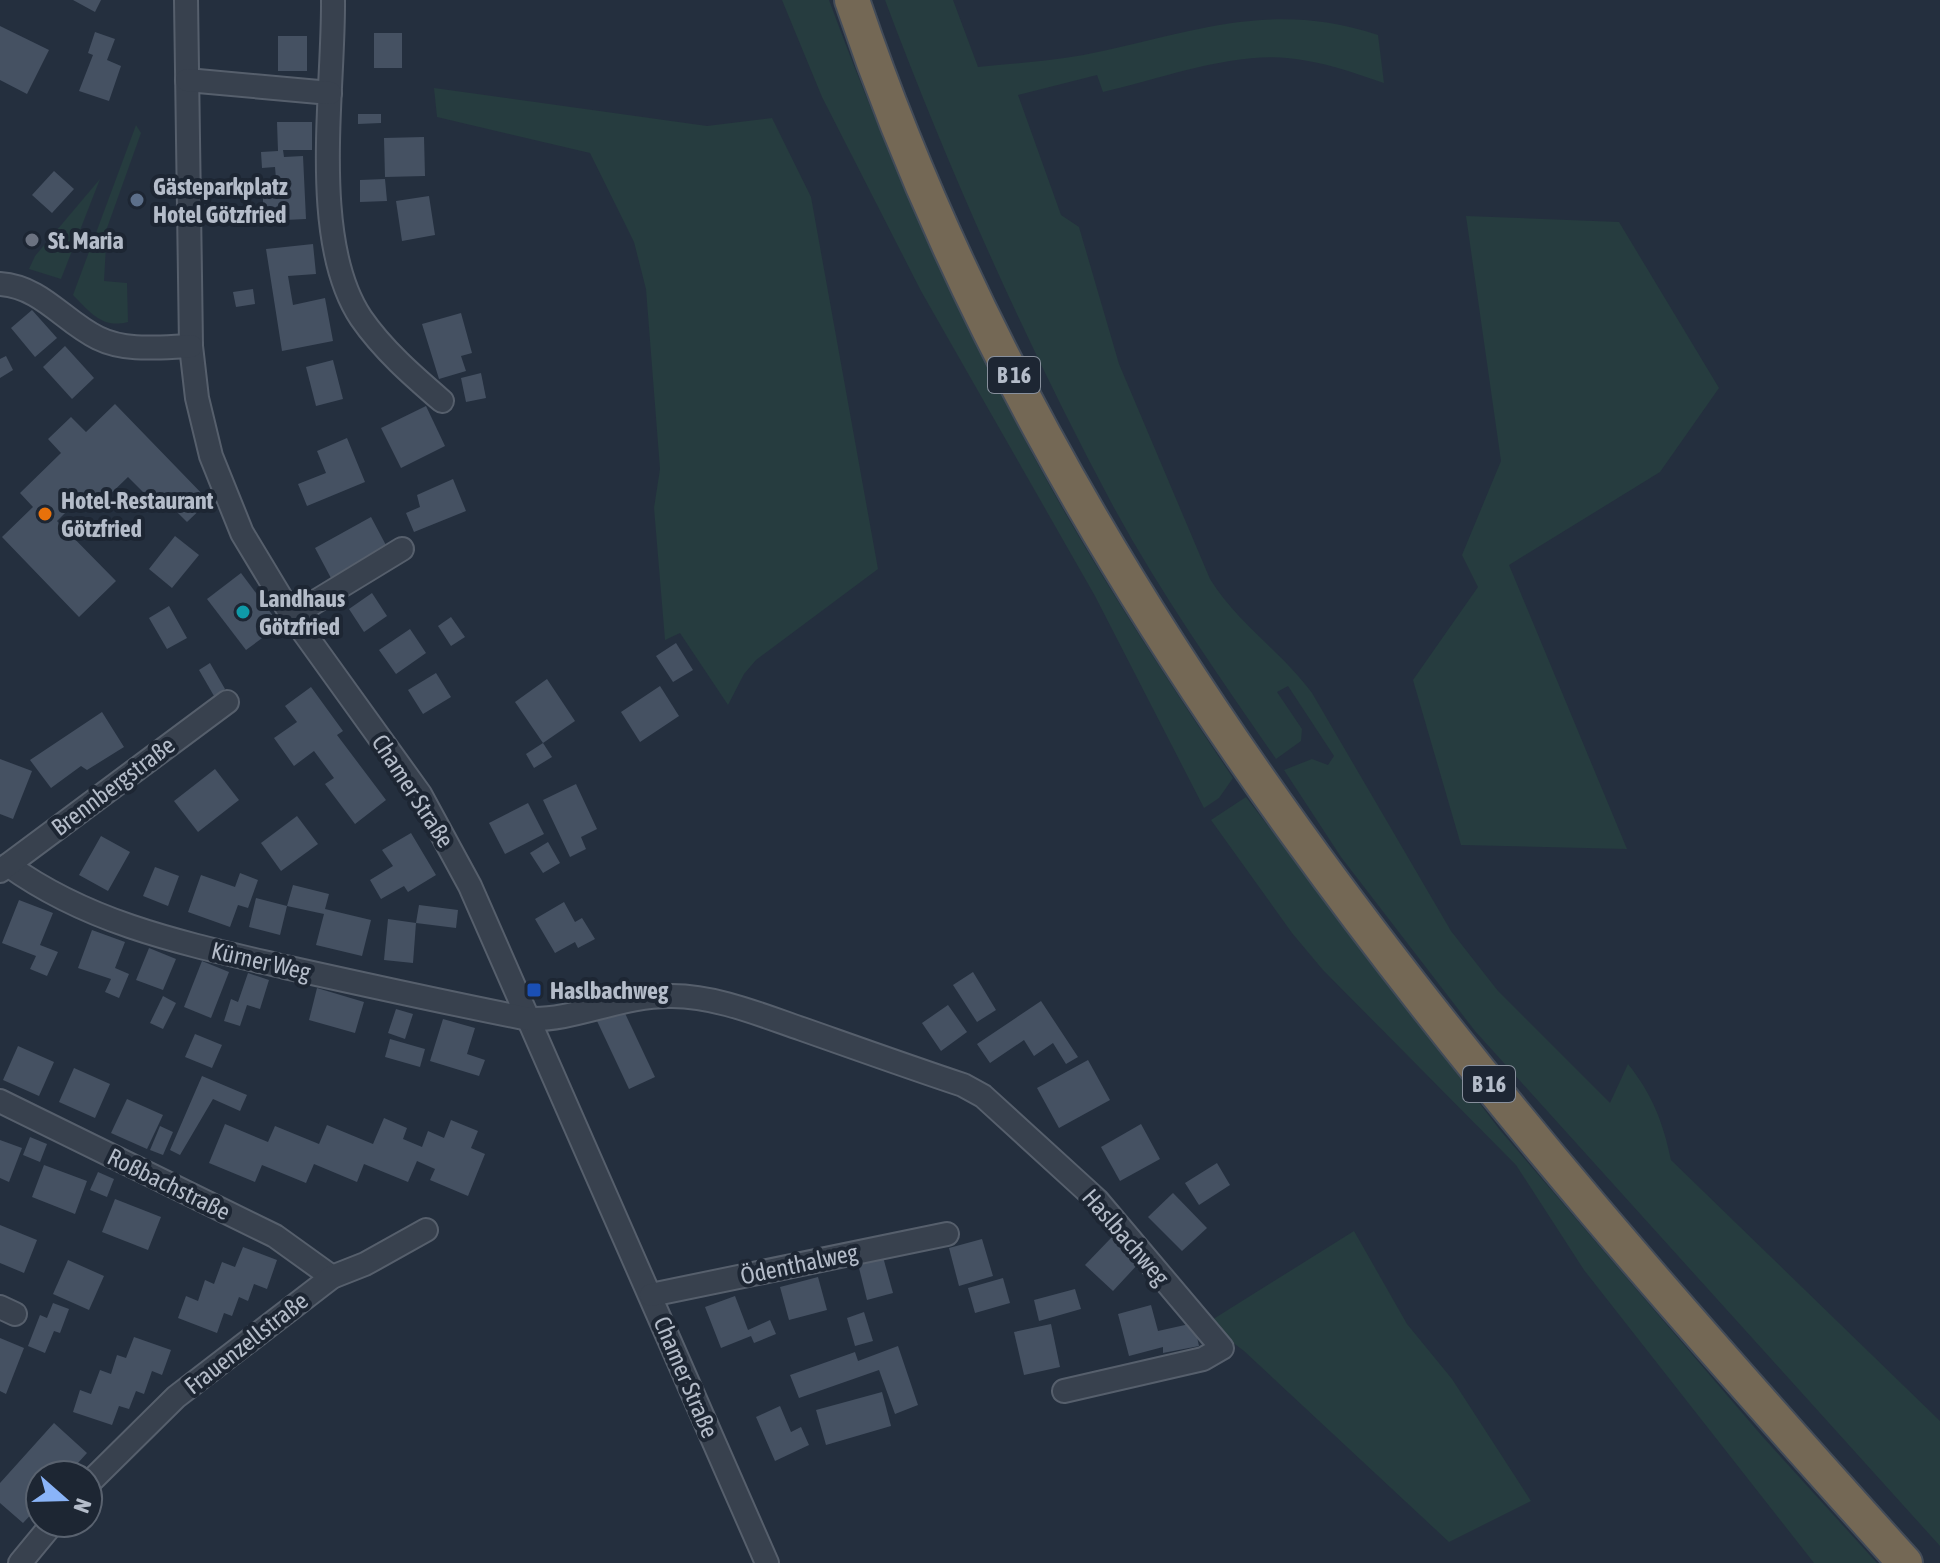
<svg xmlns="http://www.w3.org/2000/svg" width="1940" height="1563" font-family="'Asap Condensed',sans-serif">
<rect width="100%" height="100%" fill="#242f3e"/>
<g fill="#263c3f">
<path d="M782,0h47c51,138 111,273 178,405 65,130 146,253 226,373l-14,20 -15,10 -109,-212 -174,-305 -99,-194z"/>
<path d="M885,0h68l25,67c38,-4 78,-6 115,-14 104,-22 179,-53 285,-18l6,48c-32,-11 -63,-22 -97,-25 -59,-5 -126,21 -184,34l-6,-17 -79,20 43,120 18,12 40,137 91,215c28,45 71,72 102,114l139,238 47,60 112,112 18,-39c24,30 35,58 43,96l269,261v125l-465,-515 -134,-174 -57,-87 28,-11 16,6 6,-9 -46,-70 -11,6 25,37 -1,12 -25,18c-57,-83 -116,-166 -164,-255 -87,-163 -162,-331 -227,-504z"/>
<polygon points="434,88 707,126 772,118 811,197 878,569 756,660 744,674 728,705 680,633 665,640 654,508 660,469 646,289 634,242 590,153 437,117"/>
<path d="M136,125l5,8 -34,95 -3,53 23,2 1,39c-26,7 -38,-10 -55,-27z"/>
<polygon points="100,179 61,279 29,269 35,256"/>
<polygon points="1466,216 1619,222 1719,388 1660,472 1509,565 1627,849 1461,845 1413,680 1478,587 1462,555 1501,461"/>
<polygon points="1246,797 1500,1130 1762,1436 1877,1563 1814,1563 1584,1270 1516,1165 1323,970 1292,933 1211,820"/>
<polygon points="1354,1231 1407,1324 1452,1379 1531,1501 1449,1542 1244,1351 1207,1323"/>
</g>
<g fill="#455162">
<polygon points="73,0 101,0 95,12"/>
<polygon points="0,26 49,50 27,94 0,80"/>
<polygon points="95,32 115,39 107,60 121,66 109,101 79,91 93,55 88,53"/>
<rect x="374" y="33" width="28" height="35"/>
<rect x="278" y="36" width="29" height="35"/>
<polygon points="358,114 381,114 381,123 358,124"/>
<polygon points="277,122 312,122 312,150 283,150 284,157 303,156 306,219 264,221 262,180 276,179 275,167 262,168 261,152 278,151"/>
<polygon points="424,137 425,176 385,177 384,138"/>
<polygon points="54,171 74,189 52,213 32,195"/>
<polygon points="385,179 387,201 360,202 360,180"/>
<polygon points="429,196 435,235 402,241 396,201"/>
<polygon points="313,244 316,274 288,276 293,305 325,298 333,341 282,351 266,249"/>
<polygon points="253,289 255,304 236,307 233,292"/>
<polygon points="32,310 57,338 35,357 11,328"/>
<polygon points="461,313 472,353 461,356 466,371 439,379 422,324"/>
<polygon points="65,346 94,378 72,399 43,367"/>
<polygon points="6,356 13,370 0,378 0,359"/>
<polygon points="333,360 343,399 316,406 306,367"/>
<polygon points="481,373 486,398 466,402 461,378"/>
<polygon points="115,404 209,501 187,522 158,493 151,500 128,477 100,504 87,491 57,521 116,581 79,617 2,537 33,507 20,493 61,453 48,439 71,417 86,432"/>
<polygon points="426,406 445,446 401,468 381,428"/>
<polygon points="347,438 365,482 307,506 298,484 326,473 317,451"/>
<polygon points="453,479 466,511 414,532 406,513 420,507 417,495"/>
<polygon points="371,517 388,549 332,580 315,548"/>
<polygon points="175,536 199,555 172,588 149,569"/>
<polygon points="241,573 280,625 246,650 207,599"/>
<polygon points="372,593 387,616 364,632 349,609"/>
<polygon points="169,606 187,638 167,649 149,618"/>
<polygon points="451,617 465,637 451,646 438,626"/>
<polygon points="410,629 426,653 396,674 379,650"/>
<polygon points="676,643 693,670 673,682 656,656"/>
<polygon points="210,663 225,689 214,696 199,670"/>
<polygon points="436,673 451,697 423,714 408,690"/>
<polygon points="547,679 575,721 543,743 515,702"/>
<polygon points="660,686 679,716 640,742 621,712"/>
<polygon points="311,687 343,731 337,735 386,800 355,824 325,784 334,778 314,751 294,766 274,738 297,722 285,706"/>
<polygon points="102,712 124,747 87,770 81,766 51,788 30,760"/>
<polygon points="543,743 552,757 534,768 526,754"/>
<polygon points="0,759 32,771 13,819 0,814"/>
<polygon points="215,769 239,800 198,832 174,801"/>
<polygon points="576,784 597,829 581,837 586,849 570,857 543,800"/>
<polygon points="528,803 544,834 505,854 489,823"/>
<polygon points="297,816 318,844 281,871 261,843"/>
<polygon points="411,833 436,875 408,892 404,886 381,899 370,880 393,866 382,850"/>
<polygon points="101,836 130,852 108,891 79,875"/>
<polygon points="548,842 560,863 543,873 530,853"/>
<polygon points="155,867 179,876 168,906 143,896"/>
<polygon points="240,873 258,880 248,908 238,905 230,927 188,912 201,875 235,887"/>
<polygon points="293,885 329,894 325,909 371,920 362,956 316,945 324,914 287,906"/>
<polygon points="256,898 287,906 280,935 249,927"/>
<polygon points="19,900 53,913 40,945 58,952 47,976 30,969 36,956 2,943"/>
<polygon points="564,902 575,922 582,918 595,939 578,948 575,942 555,953 535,919"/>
<polygon points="419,905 458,910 456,928 416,923"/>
<polygon points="388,919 416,923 413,963 384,960"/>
<polygon points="92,930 125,942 115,968 129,974 119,998 105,992 111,979 78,968"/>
<polygon points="149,948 176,959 163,990 136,980"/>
<polygon points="202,961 229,972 211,1018 184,1007"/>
<polygon points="973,972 996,1010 977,1022 953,985"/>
<polygon points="248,973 269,980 260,1009 247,1005 240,1026 224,1021 231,999 238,1002"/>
<polygon points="317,988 364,1002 355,1033 309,1020"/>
<polygon points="163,996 176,1003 163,1029 150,1023"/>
<polygon points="1041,1001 1078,1057 1066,1064 1053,1043 1034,1056 1024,1040 990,1063 977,1044"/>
<polygon points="948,1005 967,1032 941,1051 922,1023"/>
<polygon points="396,1009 413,1014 405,1039 388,1033"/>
<polygon points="623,1009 655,1077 629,1089 597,1021"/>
<polygon points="443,1019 475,1028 467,1054 485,1060 479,1076 430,1061"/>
<polygon points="195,1034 222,1045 212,1068 185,1057"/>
<polygon points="390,1039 425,1049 420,1067 385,1057"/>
<polygon points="18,1046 54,1062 39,1096 3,1080"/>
<polygon points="1088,1060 1110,1100 1059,1128 1037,1088"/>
<polygon points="74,1068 110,1084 95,1118 59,1102"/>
<polygon points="202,1076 247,1095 240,1111 213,1099 180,1155 170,1150"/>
<polygon points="127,1099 163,1115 147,1149 111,1133"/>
<polygon points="384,1118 407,1128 403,1139 422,1147 428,1131 444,1138 451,1120 478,1131 471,1148 485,1154 468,1196 430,1180 435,1169 417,1161 408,1182 364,1164 357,1182 314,1164 306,1183 262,1165 255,1182 209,1163 225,1124 268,1142 275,1126 319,1144 327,1125 373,1144"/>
<polygon points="1141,1124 1160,1159 1120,1181 1101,1147"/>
<polygon points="160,1126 173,1132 163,1155 150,1150"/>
<polygon points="30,1137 47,1144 40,1162 23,1155"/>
<polygon points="0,1140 22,1148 9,1182 0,1178"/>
<polygon points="1217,1163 1230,1185 1199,1205 1185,1183"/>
<polygon points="44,1165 87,1181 75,1214 32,1197"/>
<polygon points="98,1172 114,1179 107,1197 90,1190"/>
<polygon points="1173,1193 1207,1228 1182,1251 1148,1217"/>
<polygon points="115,1199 161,1217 148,1250 102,1232"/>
<polygon points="0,1225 37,1240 24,1273 0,1263"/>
<polygon points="1112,1237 1139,1263 1113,1291 1085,1265"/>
<polygon points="982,1239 993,1276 959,1286 949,1248"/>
<polygon points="243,1247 277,1260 267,1289 254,1284 248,1301 239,1297 232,1316 224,1313 217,1333 178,1318 186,1296 198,1301 205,1280 214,1284 222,1262 235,1267"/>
<polygon points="883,1257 893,1293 867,1300 858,1264"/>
<polygon points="68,1260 104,1276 89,1310 53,1294"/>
<polygon points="818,1277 827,1310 789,1320 780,1287"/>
<polygon points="1003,1278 1010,1303 975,1313 968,1288"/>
<polygon points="1075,1289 1081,1309 1039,1321 1034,1300"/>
<polygon points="735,1296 748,1330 770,1320 776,1334 754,1343 751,1336 721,1348 705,1307"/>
<polygon points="53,1303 69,1309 60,1333 54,1331 45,1353 28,1346 40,1315 47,1318"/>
<polygon points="1151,1305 1158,1331 1194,1323 1199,1346 1163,1353 1163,1347 1129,1356 1118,1314"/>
<polygon points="864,1312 873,1341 855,1346 847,1318"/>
<polygon points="1051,1324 1060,1367 1024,1375 1014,1332"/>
<polygon points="134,1337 171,1350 162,1375 152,1371 144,1394 136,1391 129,1409 119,1406 112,1425 73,1412 80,1390 91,1394 100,1370 111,1374 117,1355 126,1358"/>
<polygon points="0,1338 24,1348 6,1394 0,1391"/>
<polygon points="898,1346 918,1405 895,1414 879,1370 799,1398 790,1375 855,1352 858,1361"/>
<polygon points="882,1392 891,1426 826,1445 816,1410"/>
<polygon points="780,1406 791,1432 801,1427 809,1445 775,1461 756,1417"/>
<polygon points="54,1423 87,1453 67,1475 40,1475 40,1505 23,1523 0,1503 0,1483"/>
</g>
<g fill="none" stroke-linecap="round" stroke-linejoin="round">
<defs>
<g id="minor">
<polyline points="186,0 191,346 197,398 211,456 242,533 292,616 420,794 470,886 767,1563"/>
<path d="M333,0c1,91 -24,240 28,318 22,32 52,58 81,83"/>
<polyline points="187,80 330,93"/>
<path d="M0,284c42,3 63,37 98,54 28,14 63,9 93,8"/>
<polyline points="292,616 402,549"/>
<path d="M8,865c83,60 179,79 277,102 81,18 162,36 244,52 46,2 92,-24 143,-23 44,0 89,19 130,33 54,19 107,38 161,56l20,11 114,104 125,148 -19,11 -139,32"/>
<polyline points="0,871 227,702"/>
<polyline points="0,1101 275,1236 332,1277"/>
<polyline points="651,1295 947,1234"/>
<polyline points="0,1307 15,1314"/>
<polyline points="88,1484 176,1397 332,1277 365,1264 426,1230"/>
<polyline points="20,1563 53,1523"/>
</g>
<path id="highway" d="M852,0c203,604 633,1098 1053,1563"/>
</defs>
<use href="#minor" stroke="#565f6c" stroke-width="26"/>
<use href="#highway" stroke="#434c59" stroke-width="38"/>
<use href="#minor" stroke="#38414e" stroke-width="22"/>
<use href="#highway" stroke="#746855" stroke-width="34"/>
</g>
<circle fill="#5c6f8a" stroke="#1d2633" stroke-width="3" cx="137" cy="200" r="8"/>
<circle fill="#6b7280" stroke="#1d2633" stroke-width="3" cx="32" cy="240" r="8"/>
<circle fill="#e8710a" stroke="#1d2633" stroke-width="3" cx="45" cy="514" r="8"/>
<circle fill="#0f9aa8" stroke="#1d2633" stroke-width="3" cx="243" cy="612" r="8"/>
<rect fill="#1a4fb4" stroke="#1d2633" stroke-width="3" x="526" y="982" width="16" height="16" rx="4"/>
<g text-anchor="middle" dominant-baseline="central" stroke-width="8" stroke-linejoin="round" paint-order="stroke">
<g fill="#1d2633" stroke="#878f9c" stroke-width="2">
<rect x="988" y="357" width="52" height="36" rx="6"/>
<rect x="1463" y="1066" width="52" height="36" rx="6"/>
</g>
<g font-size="22" font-weight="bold" fill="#b4bcc9">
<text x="1014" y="375">B 16</text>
<text x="1489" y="1084">B 16</text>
</g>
<g font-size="24" font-weight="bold" fill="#b4bcc9" stroke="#1d2633" text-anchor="start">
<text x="153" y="186">Gästeparkplatz<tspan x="153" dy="28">Hotel Götzfried</tspan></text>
<text x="48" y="240">St. Maria</text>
<text x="61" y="500">Hotel-Restaurant<tspan x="61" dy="28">Götzfried</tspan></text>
<text x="259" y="598">Landhaus<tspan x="259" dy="28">Götzfried</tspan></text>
<text x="550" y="990">Haslbachweg</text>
</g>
<g font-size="24" fill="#b4bcc9" stroke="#1d2633">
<text transform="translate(113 786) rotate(-37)">Brennbergstraße</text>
<text transform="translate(413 791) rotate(57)">Chamer Straße</text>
<text transform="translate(261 961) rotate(13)">Kürner Weg</text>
<text transform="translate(169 1184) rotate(26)">Roßbachstraße</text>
<text transform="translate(1126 1237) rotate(49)">Haslbachweg</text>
<text transform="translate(799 1264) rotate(-12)">Ödenthalweg</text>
<text transform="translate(246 1343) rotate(-38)">Frauenzellstraße</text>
<text transform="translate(686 1377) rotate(67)">Chamer Straße</text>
</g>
</g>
<g transform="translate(64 1499) rotate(110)"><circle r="38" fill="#1d2633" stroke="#59626f" stroke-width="2"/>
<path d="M0-6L14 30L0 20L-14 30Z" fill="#8ab4f8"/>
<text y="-12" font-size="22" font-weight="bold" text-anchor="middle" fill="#b4bcc9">N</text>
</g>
</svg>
